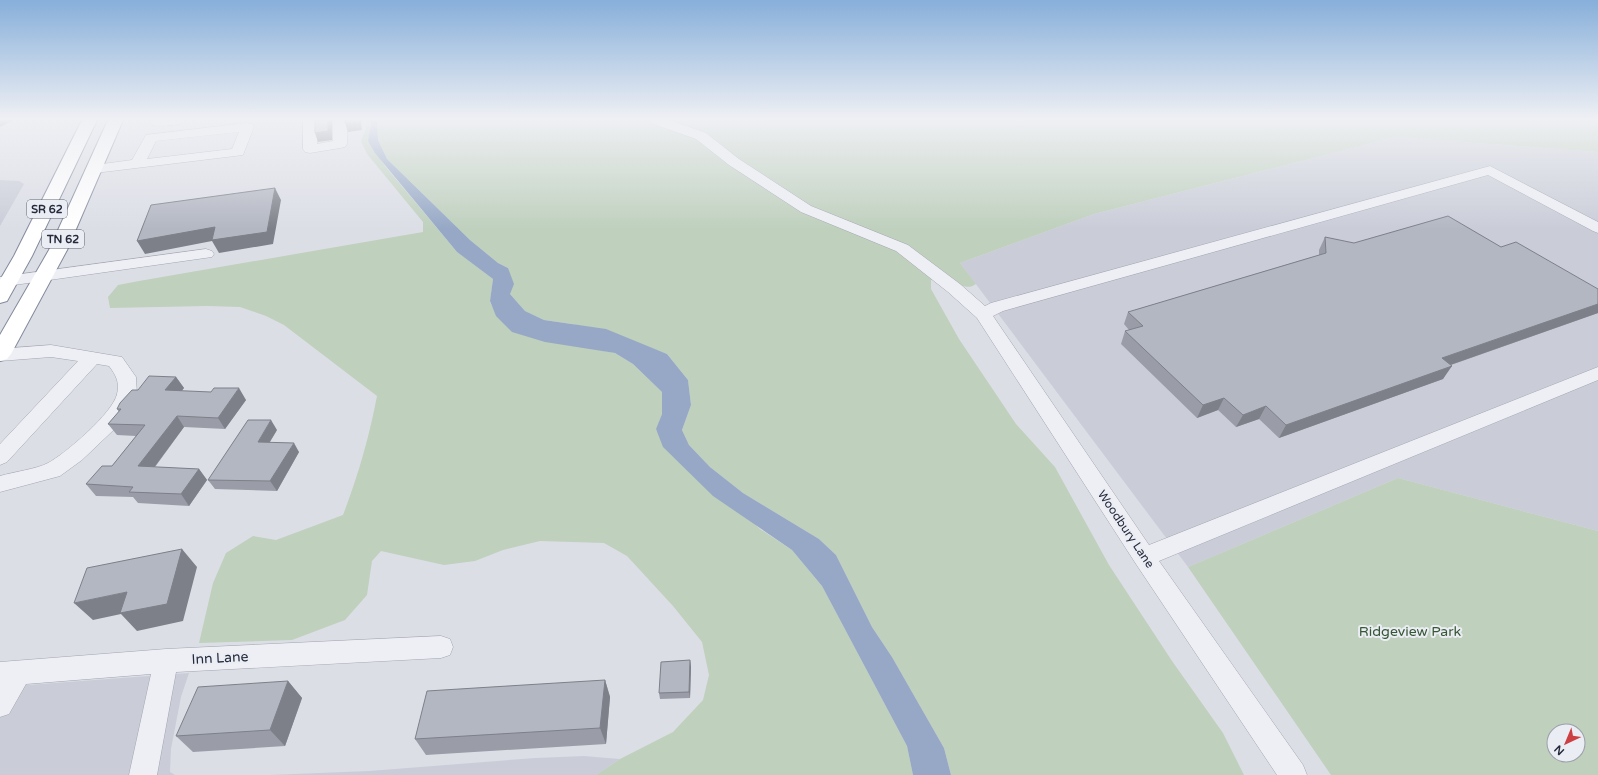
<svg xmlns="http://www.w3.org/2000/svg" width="1598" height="775" font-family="'Varela Round',sans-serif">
<rect width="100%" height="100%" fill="#dcdee6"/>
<g fill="#cacdd8">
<polygon points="1396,137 1598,152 1598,531 1398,478 1188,567 960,263 1094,214"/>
<polygon points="0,180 19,181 24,184 0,226"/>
<polygon points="189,673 181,697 171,749 170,772 175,775 0,775 0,687"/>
<polygon points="584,756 620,759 596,775 269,775 369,771 535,758"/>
</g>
<g fill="#bfd0bd" fill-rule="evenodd">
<path d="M366,120h4l1,5 -3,16 17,25 72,86 36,27 -3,23 7,14 86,31 32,6 18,11 29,28v22l-6,16 104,99 32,21 30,36 85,160 6,29h-317l24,-16 53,-27 30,-32 6,-25 -7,-33 -29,-36 -46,-50 -23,-13 -64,-2 -37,9 -28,11 -31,4 -63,-14 -9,10 -5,34 -22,25 -53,20 -93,3 14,-60 13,-30 27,-17 23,4 67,-25c15,-39 26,-77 34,-119l-93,-71 -18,-9 -26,-9 -33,-1 -97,2 -2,-11 10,-12 21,-4 284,-49v-10l-56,-68 -6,-13 5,-13z"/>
<path d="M377,120h1221v32l-202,-15 -302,77 -134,49 16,21c-11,8 -20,-3 -30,-6 -4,-2 -11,1 -15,2v9l28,50 57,85 39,43 54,98 63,96 51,72 21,42h-293l-7,-27 -52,-91 -20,-30 -36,-72 -17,-16 -76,-46 -33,-26 -21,-22 -7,-15 9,-25 -3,-25 -21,-26 -29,-11 -66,-19 -28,-4 -19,-9 -15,-17 -2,-26 -10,-5 -28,-23 -83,-81 -9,-19z"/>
<path d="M1398,478l200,53v244h-267l-143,-208zM1554,731h24v24h-24z"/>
</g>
<polygon fill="#96a8c6" points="370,120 377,120 378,140 387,159 470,240 498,263 508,268 514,284 510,294 525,311 544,320 606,329 667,354 688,380 691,405 682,430 689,445 710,467 743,493 819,539 836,555 872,627 892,657 944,748 951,775 913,775 907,746 822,586 792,550 713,496 663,447 656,429 662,414 662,392 633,364 615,353 545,342 512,332 496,316 490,301 493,279 457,252 375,153 368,141 371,125"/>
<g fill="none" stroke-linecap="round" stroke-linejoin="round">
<defs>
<g id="minor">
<path d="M152,120h33l-1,3c-10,2 -22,4 -32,2l-2,-3z"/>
<polygon points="303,120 317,120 317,144 333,141 333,120 347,120 347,144 345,147 340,148 310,153 305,152 303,149"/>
<polygon points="650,120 669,120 706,133 739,159 811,206 908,245 960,284 985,306 991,303 1490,166 1598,222 1598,233 1593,231 1488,175 1003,311 993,316 1149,545 1598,367 1598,380 1159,561 1303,765 1307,775 1277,775 1136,564 977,318 948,292 896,251 801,212 729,165 696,139 651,123"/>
<path d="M247,123l5,1 2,3 -11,28 -148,18 -5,-1 -2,-3 2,-3 5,-1 37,-5 14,-25zM239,132l-7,17 -85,10 9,-18z"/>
<polygon points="206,249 212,251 214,254 212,257 0,287 0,277"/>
<path d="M51,345l71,12 14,20 1,18 -14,26 -41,39 -22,16 -60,16v-16c13,-4 37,-7 48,-13 17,-9 65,-50 69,-69 3,-11 -1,-19 -8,-28l-12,-2 -90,98 -7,3v-21l78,-83 -27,-4 -51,4v-12z"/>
<polygon points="441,636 450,639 453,647 450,655 441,658 176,672 157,775 129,775 151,674 26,684 9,714 0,717 0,662 166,649"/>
</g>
<g id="highway">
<polygon points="82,120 97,120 32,256 7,301 0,303 0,280 14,256"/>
<polygon points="108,120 123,120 67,250 11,354 7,359 0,361 0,335 49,250"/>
</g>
</defs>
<use href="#minor" stroke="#a2a5b0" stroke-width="1"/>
<use href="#highway" stroke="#838a9c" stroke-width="2"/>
<use href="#minor" fill="#eeeff4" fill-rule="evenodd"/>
<use href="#highway" fill="#fff" fill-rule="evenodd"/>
</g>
<g fill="#9a9da7">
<polygon points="1325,237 1598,304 1598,313 1451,365 1443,379 1279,438 1259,419 1236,427 1218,410 1197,418 1121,344 1125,331 1129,330 1124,324 1128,312 1319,255 1319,250"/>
<polygon points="176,377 184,388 181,391 246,400 225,429 184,427 155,467 199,469 207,480 189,506 138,503 133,497 96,496 86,484 112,466 136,436 117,435 108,424 119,412 117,409 138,390"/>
<polygon points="277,430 270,442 299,452 277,491 215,489 208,480"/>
<polygon points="690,660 691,667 690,698 660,699 659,693"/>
<polygon points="605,680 610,697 606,744 426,755 415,739"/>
<polygon points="288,681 302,698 285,746 193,752 176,736"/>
</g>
<g fill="#7d8088">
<polygon points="0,120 14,120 0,127"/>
<polygon points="328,120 332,120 332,140 318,142 315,133"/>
<polygon points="358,120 361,120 362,130 348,132 345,123"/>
<polygon points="275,188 281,200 273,244 219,253 212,241 145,254 137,241"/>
<polygon points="1598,304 1598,313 1433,371 1442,358"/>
<polygon points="1452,366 1443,379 1279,438 1286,425"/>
<polygon points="176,377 184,388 173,402 165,390"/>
<polygon points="239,388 246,400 225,429 218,418"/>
<polygon points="1224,398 1218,410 1197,418 1203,405"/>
<polygon points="1266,406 1259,419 1236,427 1243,415"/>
<polygon points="177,416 184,427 147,477 138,466"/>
<polygon points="271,420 277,430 264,451 258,442"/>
<polygon points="294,443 299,452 277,491 270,481"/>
<polygon points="199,469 207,480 189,506 181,494"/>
<polygon points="182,549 197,567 183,621 137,631 121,614 93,620 74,603 127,592"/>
<polygon points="690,660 691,667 690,698 689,692"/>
<polygon points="605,680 610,697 606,744 600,728"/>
<polygon points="288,681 302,698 285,746 270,730"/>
</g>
<g fill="#b3b7c2" stroke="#7d8088">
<polygon points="315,120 328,120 328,131 315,133"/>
<polygon points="345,120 358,120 359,121 345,123"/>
<polygon points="275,188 267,232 212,240 215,227 137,241 151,205"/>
<polygon points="1448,216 1501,247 1516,242 1598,289 1598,304 1442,358 1452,366 1286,425 1266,406 1243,415 1224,398 1203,405 1125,331 1143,326 1128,312 1326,253 1325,237 1354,243"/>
<polygon points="149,376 176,377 165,390 211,392 214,388 239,388 218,418 177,416 138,466 199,469 181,494 129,492 133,487 86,484 102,466 112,466 145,425 108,424 121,409 117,409 120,403 132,390 138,390"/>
<polygon points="248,420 271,420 258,442 294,443 270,481 208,480"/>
<polygon points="182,549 167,604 120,613 127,592 74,603 87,568"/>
<polygon points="690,660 689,692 659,693 661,662"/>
<polygon points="605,680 600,728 415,739 427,691"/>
<polygon points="288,681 270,730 176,736 198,687"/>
</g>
<linearGradient id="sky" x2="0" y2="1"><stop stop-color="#87afda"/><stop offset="0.52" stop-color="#eff0f4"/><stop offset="1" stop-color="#eff0f4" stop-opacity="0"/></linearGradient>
<rect width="1598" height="229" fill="url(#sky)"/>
<g text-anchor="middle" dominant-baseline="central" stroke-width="4" stroke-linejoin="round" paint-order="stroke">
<g fill="#ebedf4" stroke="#616573" stroke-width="1">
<rect x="27" y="200" width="40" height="18" rx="3"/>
<rect x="42" y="230" width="42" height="18" rx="3"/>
</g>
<g font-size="11" font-weight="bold" fill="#262b3c">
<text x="47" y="209">SR 62</text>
<text x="63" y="239">TN 62</text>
</g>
<g font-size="12" fill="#262b3c" stroke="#ebedf4">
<text transform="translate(1126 529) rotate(56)">Woodbury Lane</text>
</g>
<g font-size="14" fill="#365733" stroke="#ebedf4">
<text x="1410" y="631">Ridgeview Park</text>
</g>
<g font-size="14" fill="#262b3c" stroke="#ebedf4">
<text transform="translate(220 658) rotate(-3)">Inn Lane</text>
</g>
</g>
<g transform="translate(1566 743) rotate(224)"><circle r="19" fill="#ebedf4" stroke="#9c9faa"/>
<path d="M0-3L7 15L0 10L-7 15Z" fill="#cc3f43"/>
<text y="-6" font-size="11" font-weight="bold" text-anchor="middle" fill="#262b3c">N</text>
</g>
</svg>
